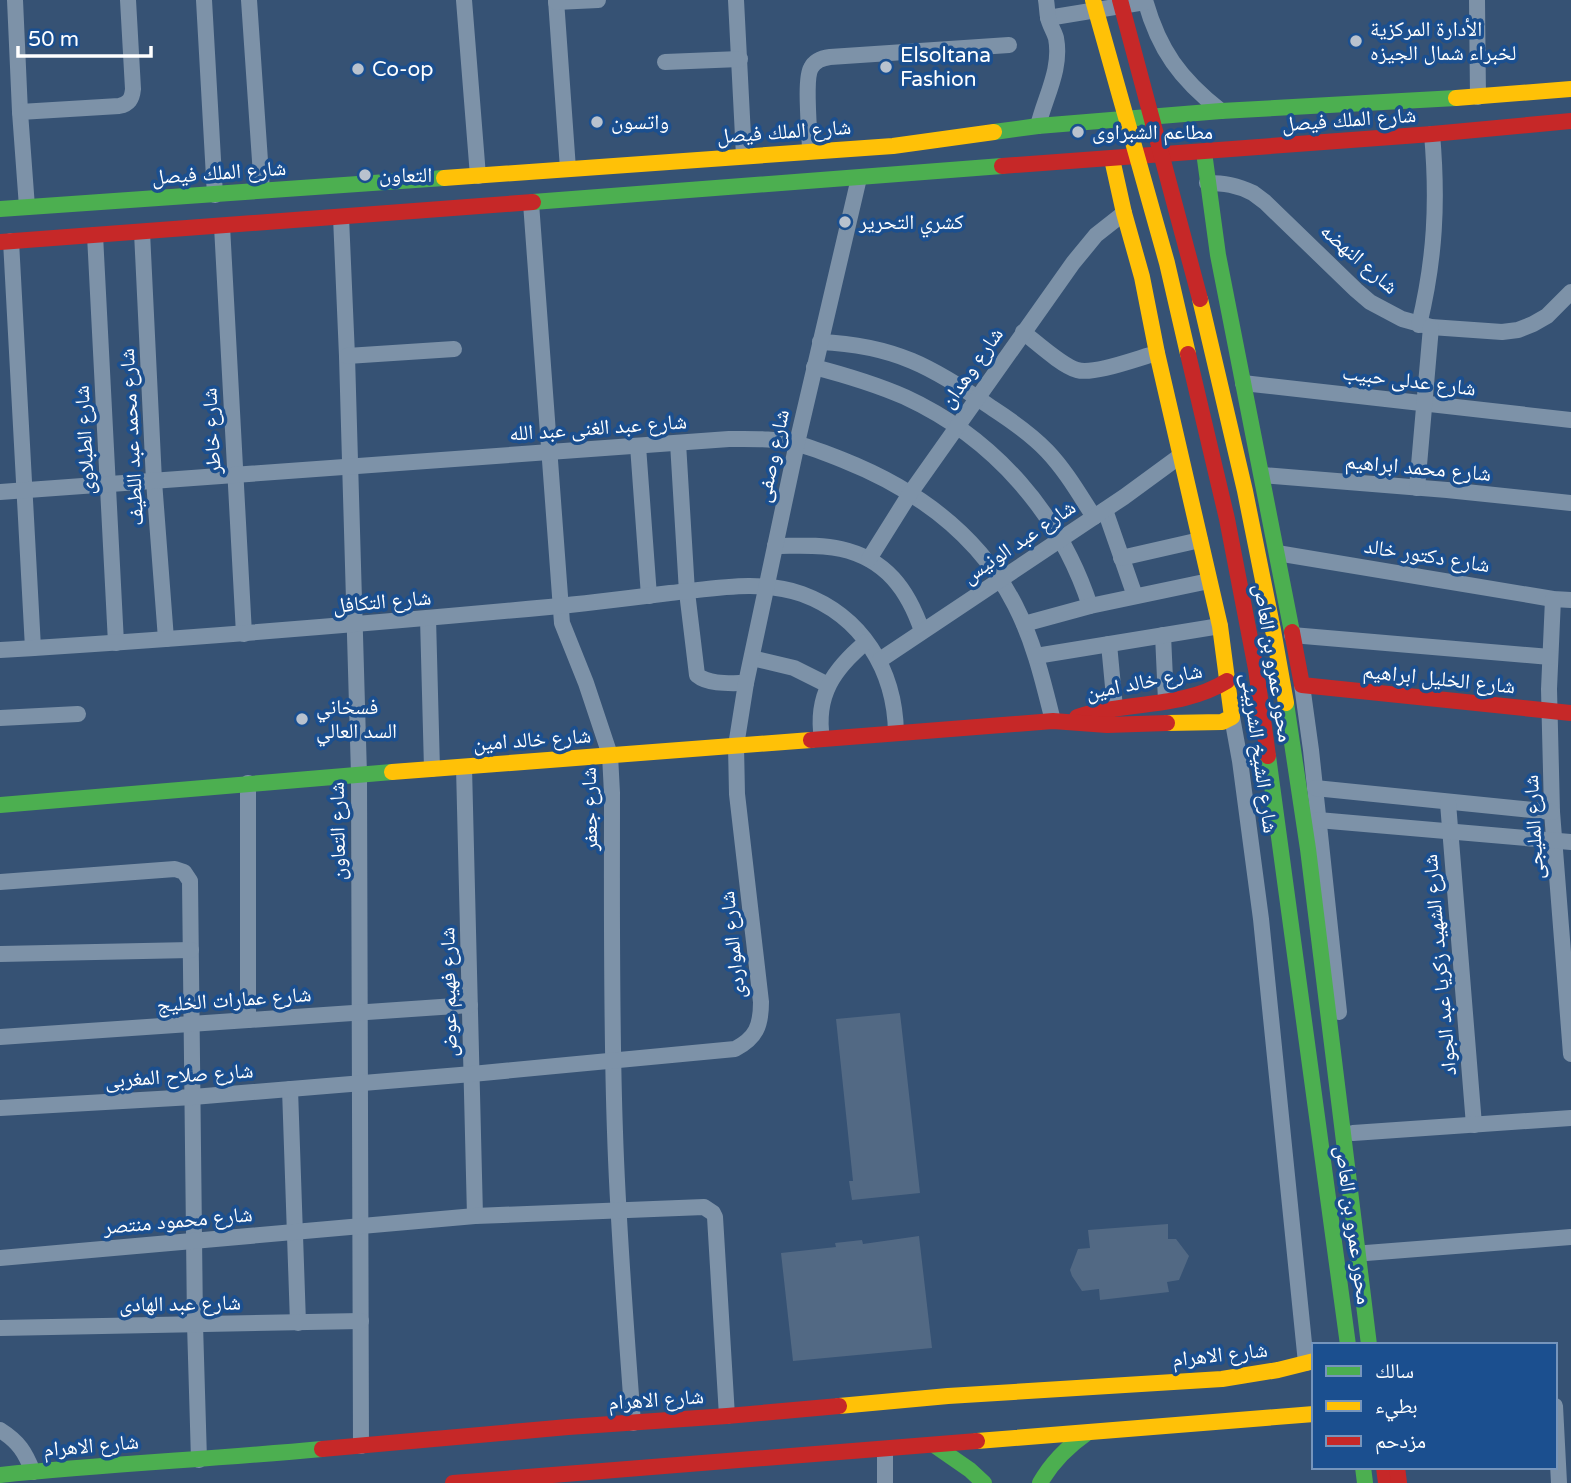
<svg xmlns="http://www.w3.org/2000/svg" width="1571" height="1483" font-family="'Varela Round','Noto Naskh Arabic',sans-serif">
<rect width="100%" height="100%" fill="#365274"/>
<g fill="#526984">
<polygon points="900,1013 920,1193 852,1200 849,1181 853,1181 836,1019"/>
<polygon points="1168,1224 1168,1239 1176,1239 1189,1256 1179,1280 1167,1282 1169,1292 1100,1300 1099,1289 1082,1291 1072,1276 1070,1270 1078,1249 1090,1248 1088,1230"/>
<polygon points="919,1236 932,1348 793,1361 781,1253 836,1247 835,1243 862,1240 863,1244"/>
</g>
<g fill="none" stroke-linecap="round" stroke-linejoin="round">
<g stroke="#7d92a8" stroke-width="16">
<polyline points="15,0 20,112 27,207"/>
<polyline points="204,0 215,195"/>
<polyline points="249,0 262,190"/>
<polyline points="464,0 478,176"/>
<polyline points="556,0 568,169"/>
<polyline points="736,0 744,156"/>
<path d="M1145,0c14,50 35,79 76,111"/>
<polyline points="1477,0 1478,97"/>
<polyline points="556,2 598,0"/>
<polyline points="1048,18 1145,2"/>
<polyline points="665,62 740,59"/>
<path d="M20,112l99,-6c10,-2 13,-7 14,-17l-5,-89"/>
<path d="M1038,126c7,-29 24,-57 18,-88 -2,-7 -7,-14 -8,-21 -1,-5 -1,-12 -2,-17"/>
<path d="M810,151c0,-16 -6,-72 1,-83 4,-8 11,-10 19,-11l179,-12"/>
<path d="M1207,183c17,0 30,2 46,10l12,9 91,88 14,12 32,17 29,8 71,5 16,-2 15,-6 14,-8 24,-24"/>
<path d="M531,203l31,420 24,60 24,72 2,38c0,113 -1,226 3,339 3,97 11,194 18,291"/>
<polyline points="341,217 347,356 359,775 361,1446"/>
<polyline points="222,226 244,634"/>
<polyline points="142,232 154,481 166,639"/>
<polyline points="95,235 116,643"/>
<polyline points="11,241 33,648"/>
<path d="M1419,325c16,-66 19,-123 13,-191"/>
<path d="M1023,332c13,10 39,34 54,38 17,5 61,-12 80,-17"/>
<path d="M820,342c74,3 113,25 172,66 20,13 39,26 55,43 19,20 32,43 47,66"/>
<polyline points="347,356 454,349"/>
<path d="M814,367c31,8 61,17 91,30 89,41 155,117 185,209"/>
<polyline points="1243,383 1571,420"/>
<path d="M678,443l9,149 10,83c12,10 34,8 49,8"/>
<polyline points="638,446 649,596"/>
<polyline points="1262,475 1447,490 1571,503"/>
<polyline points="1417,488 1431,327"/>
<path d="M0,492l729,-53c22,0 47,-1 69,5 15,4 30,10 45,16 73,29 135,73 172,145 19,37 28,76 38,116"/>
<polyline points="1105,510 1135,596"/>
<path d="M775,546c21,0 45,-2 66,3 45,10 67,41 81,82"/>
<polyline points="1277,553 1553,599 1571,600"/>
<polyline points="1121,558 1200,540"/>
<polyline points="869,559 911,492 1073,263 1096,235 1124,213"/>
<polyline points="1553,599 1549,689 1552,812 1571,1054"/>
<polyline points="428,618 432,769"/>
<polyline points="1024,624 1090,606 1209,581"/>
<polyline points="1163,635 1166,701"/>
<polyline points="1292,635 1550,657"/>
<polyline points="1109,644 1115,708"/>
<path d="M0,650c183,-11 366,-26 549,-43 41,-4 81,-9 121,-14 43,-4 90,-14 132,1 60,22 93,76 94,139"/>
<polyline points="1036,656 1220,626"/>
<polyline points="752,658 794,668 828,685"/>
<polyline points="880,660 1124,497 1180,456"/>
<polyline points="1302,685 1311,750 1339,1012"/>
<polyline points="1232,717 1240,761 1261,919 1306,1363"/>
<polyline points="0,718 78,714"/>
<path d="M822,739c-7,-44 12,-70 44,-97"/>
<polyline points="464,767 475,1216"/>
<polyline points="1315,788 1552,812"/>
<polyline points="1448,803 1474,1125"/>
<polyline points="1318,820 1571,842"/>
<polyline points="0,882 175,869 184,872 190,881 195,1324 199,1460"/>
<polyline points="0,954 191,950"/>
<polyline points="248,1020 248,783"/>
<polyline points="0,1037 470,1005"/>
<polyline points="290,1089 298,1323"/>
<path d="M0,1108l193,-11 279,-23 263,-25c21,-11 26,-23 26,-47l-24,-208 -1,-48 10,-63 51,-240 62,-265"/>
<polyline points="1353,1133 1571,1118"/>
<polyline points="1366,1253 1571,1237"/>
<polyline points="0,1258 475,1216 704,1207 713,1213 715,1217 727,1416"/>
<polyline points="0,1328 361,1321"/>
<polyline points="1555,1406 1559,1483"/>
<path d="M0,1430c19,12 25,22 33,42"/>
<polyline points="885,1449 885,1483"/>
</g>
<g stroke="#4caf50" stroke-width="16">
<polyline points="994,132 1038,126 1221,111 1456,98"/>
<polyline points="1204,152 1218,255 1292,632"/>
<polyline points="533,202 1002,166"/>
<polyline points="0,209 444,178"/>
<polyline points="0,805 392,772"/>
<polyline points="934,1445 970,1470 984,1483"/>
<polyline points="1363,1467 1365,1483"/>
<path d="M0,1475c107,-11 215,-16 322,-26"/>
<path d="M1040,1483c12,-21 27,-36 47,-50"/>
</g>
<g stroke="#ffc107" stroke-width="16">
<polyline points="1456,98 1571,89"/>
<polyline points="1112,159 1124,213 1142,277 1157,353 1220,626 1232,717 1222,722 1167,723"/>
<polyline points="444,178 893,146 994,132"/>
<polyline points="392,772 811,740"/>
<polyline points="839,1406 948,1396 1222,1379 1278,1370 1314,1361"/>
<polyline points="977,1441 1314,1414"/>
</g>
<g stroke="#c62828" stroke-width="16">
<polyline points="1002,166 1432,134 1571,121"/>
<polyline points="0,242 533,202"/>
<polyline points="1292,632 1302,685 1571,713"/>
<path d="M1077,717c49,-16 105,-8 150,-36"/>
<polyline points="811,740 1053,721 1107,725 1167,723"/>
<polyline points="322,1449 568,1427 727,1416 839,1406"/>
<polyline points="1384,1467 1386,1483"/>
<polyline points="1397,1467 1399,1483"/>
<polyline points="453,1483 977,1441"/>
</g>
<g stroke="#4caf50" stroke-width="16">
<polyline points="1286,703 1308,849 1369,1345"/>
<polyline points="1268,756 1348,1345"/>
</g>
<g stroke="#ffc107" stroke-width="16">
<polyline points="1093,0 1167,263 1188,354"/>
<polyline points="1200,299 1245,491 1273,630 1286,703"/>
</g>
<g stroke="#c62828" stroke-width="16">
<polyline points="1120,0 1200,299"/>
<polyline points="1188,354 1227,519 1256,669 1268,756"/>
</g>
</g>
<g fill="#b9c2ce" stroke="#1b4f8f" stroke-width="2.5">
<circle cx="1356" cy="41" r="7"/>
<circle cx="886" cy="67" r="7"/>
<circle cx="358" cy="69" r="7"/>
<circle cx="597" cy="122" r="7"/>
<circle cx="1078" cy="132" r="7"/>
<circle cx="365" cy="175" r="7"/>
<circle cx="845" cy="222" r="7"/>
<circle cx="302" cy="719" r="7"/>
</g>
<g text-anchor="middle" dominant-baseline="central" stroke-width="7" stroke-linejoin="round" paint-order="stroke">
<g font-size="21" fill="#fff" stroke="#1b4f8f" text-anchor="start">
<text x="1370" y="29">الأدارة المركزية<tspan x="1370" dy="24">لخبراء شمال الجيزه</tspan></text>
<text x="900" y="55">Elsoltana<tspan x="900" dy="24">Fashion</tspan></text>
<text x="372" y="69">Co-op</text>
<text x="611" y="122">واتسون</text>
<text x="1092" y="132">مطاعم الشبراوى</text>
<text x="379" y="175">التعاون</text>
<text x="859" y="222">كشري التحرير</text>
<text x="316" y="707">فسخاني<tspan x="316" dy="24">السد العالي</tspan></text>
</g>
<g font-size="21" fill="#fff" stroke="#1b4f8f">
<text transform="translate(1349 120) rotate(-4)">شارع الملك فيصل</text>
<text transform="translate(784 132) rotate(-4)">شارع الملك فيصل</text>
<text transform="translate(219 173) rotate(-4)">شارع الملك فيصل</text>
<text transform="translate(1359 259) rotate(41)">شارع النهضه</text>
<text transform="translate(972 368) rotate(-55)">شارع وهدان</text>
<text transform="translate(1409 381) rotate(7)">شارع عدلى حبيب</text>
<text transform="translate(598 428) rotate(-4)">شارع عبد الغنى عبد الله</text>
<text transform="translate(212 431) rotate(-93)">شارع خاطر</text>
<text transform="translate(132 437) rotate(-93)">شارع محمد عبد اللطيف</text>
<text transform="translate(85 440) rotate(-93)">شارع الطبلاوى</text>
<text transform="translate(773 456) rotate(-78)">شارع وصفى</text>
<text transform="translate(1418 468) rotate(5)">شارع محمد ابراهيم</text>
<text transform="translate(1019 542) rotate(-34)">شارع عبد الونيس</text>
<text transform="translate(1427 556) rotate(9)">شارع دكتور خالد</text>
<text transform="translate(382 602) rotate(-5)">شارع التكافل</text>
<text transform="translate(1273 663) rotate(81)">محور عمرو بن العاص</text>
<text transform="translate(1439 679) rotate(6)">شارع الخليل ابراهيم</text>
<text transform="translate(1144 682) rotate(-11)">شارع خالد امين</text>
<text transform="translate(532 740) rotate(-4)">شارع خالد امين</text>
<text transform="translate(1259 753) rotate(82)">شارع الشيخ الشربينى</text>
<text transform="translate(590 809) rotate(-91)">شارع جعفر</text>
<text transform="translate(1534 827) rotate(-93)">شارع المليجى</text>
<text transform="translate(338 831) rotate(-91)">شارع التعاون</text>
<text transform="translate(733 945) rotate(-96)">شارع المواردى</text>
<text transform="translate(1440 965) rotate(-95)">شارع الشهيد زكريا عبد الجواد</text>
<text transform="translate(449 992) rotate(-91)">شارع فهيم عوض</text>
<text transform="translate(234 1000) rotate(-4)">شارع عمارات الخليج</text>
<text transform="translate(179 1076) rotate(-4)">شارع صلاح المغربى</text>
<text transform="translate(178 1221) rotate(-5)">شارع محمود منتصر</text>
<text transform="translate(1353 1225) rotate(82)">محور عمرو بن العاص</text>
<text transform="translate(180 1304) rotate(-1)">شارع عبد الهادى</text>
<text transform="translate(1220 1355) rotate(-6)">شارع الاهرام</text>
<text transform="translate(656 1400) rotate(-4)">شارع الاهرام</text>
<text transform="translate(91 1446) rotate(-5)">شارع الاهرام</text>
</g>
</g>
<rect x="1312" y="1343" width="245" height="126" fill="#1b4f8f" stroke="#7695bc" stroke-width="2"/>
<rect x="1326" y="1366" width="35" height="10" fill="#4caf50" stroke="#7695bc" stroke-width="2"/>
<text x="1375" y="1378" font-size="21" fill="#ffffff">سالك</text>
<rect x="1326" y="1401" width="35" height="10" fill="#ffc107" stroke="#7695bc" stroke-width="2"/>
<text x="1375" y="1413" font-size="21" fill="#ffffff">بطيء</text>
<rect x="1326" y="1436" width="35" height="10" fill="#c62828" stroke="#7695bc" stroke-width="2"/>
<text x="1375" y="1448" font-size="21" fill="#ffffff">مزدحم</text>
<path d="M18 46v10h133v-10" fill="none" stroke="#ffffff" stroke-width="3.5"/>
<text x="28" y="46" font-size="21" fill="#ffffff" stroke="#1b4f8f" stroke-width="5" paint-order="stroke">50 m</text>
</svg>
